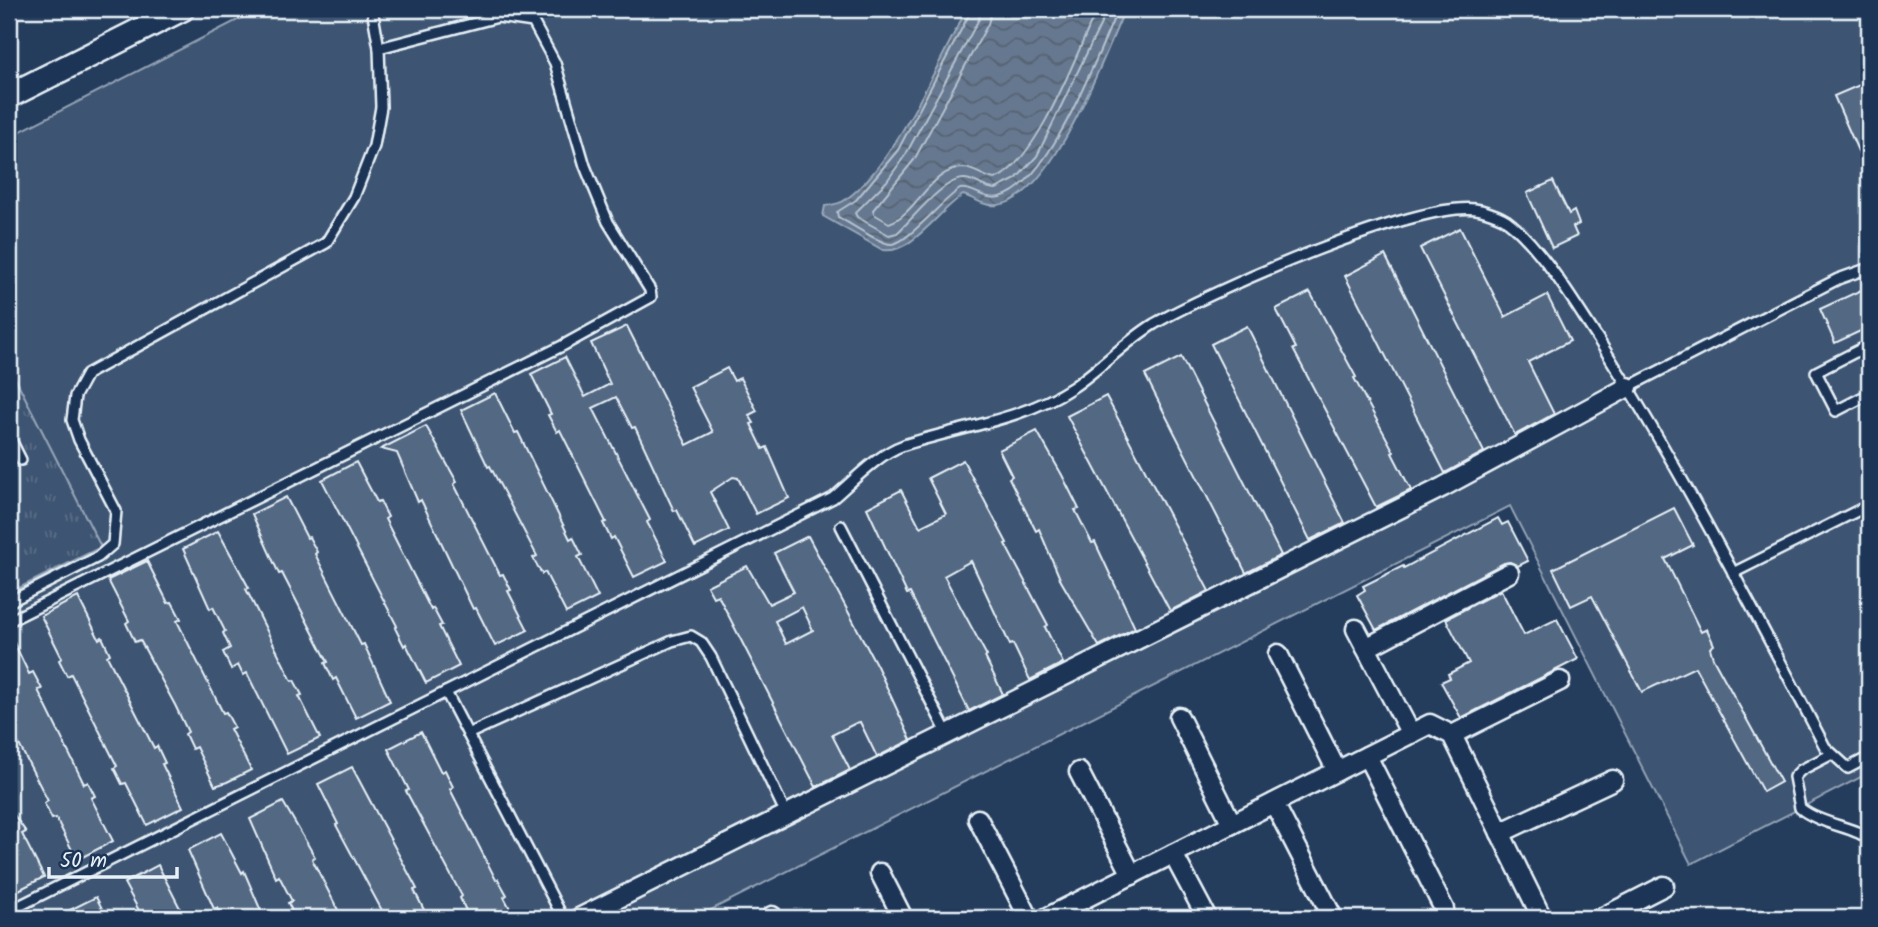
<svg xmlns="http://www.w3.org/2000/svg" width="1878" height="927" font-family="Kalam,sans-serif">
<defs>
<pattern id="park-tufts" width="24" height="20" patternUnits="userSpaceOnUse" patternTransform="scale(1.75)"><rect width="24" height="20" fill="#3e5472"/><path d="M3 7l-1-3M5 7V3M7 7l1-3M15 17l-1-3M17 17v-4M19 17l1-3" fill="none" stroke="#5a6d87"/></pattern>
<pattern id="water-waves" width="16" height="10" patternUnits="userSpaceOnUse" patternTransform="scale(1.75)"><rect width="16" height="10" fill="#657890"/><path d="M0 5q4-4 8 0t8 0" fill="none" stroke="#576270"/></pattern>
</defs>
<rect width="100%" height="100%" fill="#253d5d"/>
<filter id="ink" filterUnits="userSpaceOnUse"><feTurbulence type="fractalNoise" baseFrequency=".0143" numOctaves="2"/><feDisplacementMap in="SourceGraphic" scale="14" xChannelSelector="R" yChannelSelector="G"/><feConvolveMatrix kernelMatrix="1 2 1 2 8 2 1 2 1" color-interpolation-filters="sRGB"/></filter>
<g filter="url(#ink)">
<polygon fill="#3e5472" stroke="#93a2b5" stroke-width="2" points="259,9 1869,9 1869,773 1691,864 1510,506 695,918 9,918 9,593 101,547 9,366 9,137"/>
<polygon fill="url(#park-tufts)" stroke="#93a2b5" stroke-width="2" points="9,366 101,547 9,593"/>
<path fill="url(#water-waves)" stroke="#99a8ba" stroke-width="2" d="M967,9h158c-21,47 -72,189 -127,196 -15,2 -23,-7 -35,-10 -23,14 -52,60 -80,55l-60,-34 2,-10c7,-1 15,-2 20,-6 50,-35 92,-137 122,-191z"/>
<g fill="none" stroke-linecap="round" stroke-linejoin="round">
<g stroke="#b4c1ce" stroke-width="2">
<path d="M972,9l-74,141 -42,50 -19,12 1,5c12,6 43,28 54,27 16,-1 51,-45 68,-55 14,-2 24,12 40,8 49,-11 98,-144 118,-188"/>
<path d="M981,9l-2,10 -73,135 -19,27 -32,32 2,4 32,18 8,-2c15,-13 47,-56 68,-54 12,1 19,10 31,10l20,-10 21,-23 71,-147"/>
<path d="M992,9l-4,15 -74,136 -41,50 1,4 15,9c28,-9 41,-55 75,-55 12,1 20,10 31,11 42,-16 83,-129 102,-170"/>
</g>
</g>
<g fill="#536782" stroke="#e8f1f8" stroke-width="2" fill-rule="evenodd">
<polygon points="1869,81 1869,176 1834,96"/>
<polygon points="1553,181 1569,214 1574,211 1579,224 1573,227 1577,236 1552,248 1527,193"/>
<polygon points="1460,228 1505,317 1547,295 1570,341 1528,362 1554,414 1515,435 1420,248"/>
<polygon points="1385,255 1484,452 1445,473 1345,276"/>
<polygon points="1861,290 1869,307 1869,327 1835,343 1820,309"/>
<polygon points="1310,292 1356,377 1354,378 1394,452 1392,453 1411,490 1376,507 1293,349 1296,348 1276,309"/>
<polygon points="627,326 687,445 713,432 690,387 727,368 734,381 740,378 757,411 749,415 754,423 751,424 763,449 767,447 789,498 756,514 738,478 733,477 710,492 729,530 695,547 677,510 674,511 635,427 632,428 616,397 593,408 650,520 647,522 667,561 634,577 614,537 611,539 603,523 606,522 560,430 557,432 548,415 551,414 531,374 565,357 585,397 610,384 591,343"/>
<polygon points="1247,326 1345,523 1310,540 1211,344"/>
<polygon points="1181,357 1281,555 1246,573 1145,375"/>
<polygon points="495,393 515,433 518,432 570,539 573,537 582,555 578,557 598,597 566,613 545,572 542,574 533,558 537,556 490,466 488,467 461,410"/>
<polygon points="1106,396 1209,591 1170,611 1067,416"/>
<polygon points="426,426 457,482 454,484 500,575 503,574 511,590 508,591 528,630 495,646 476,608 473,609 421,500 418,502 397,453 381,449"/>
<polygon points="1037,431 1062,475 1079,509 1075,510 1092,543 1095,542 1135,628 1099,646 1061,581 1039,529 1036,531 1009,478 1012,476 999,450"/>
<polygon points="963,460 1007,543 1005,544 1048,625 1045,627 1063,663 1030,680 1013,644 1010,645 971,561 944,576 987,656 985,657 1003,694 969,711 910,593 907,594 867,508 901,490 920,527 946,514 928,478"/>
<polygon points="356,462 377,502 380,501 388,517 385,519 431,610 433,608 442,625 439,626 459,666 426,683 406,644 404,646 395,628 397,626 322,480"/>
<polygon points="286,497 307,538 309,537 317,552 315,554 361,645 364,644 390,701 356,718 336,678 333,680 325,663 328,662 282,573 279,574 252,514"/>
<polygon points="1674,508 1693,545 1665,559 1701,632 1707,629 1714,645 1710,648 1713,658 1781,782 1763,792 1695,667 1642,692 1592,596 1571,606 1553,569"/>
<polygon points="1498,518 1502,525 1508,522 1528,561 1518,566 1510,562 1504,563 1376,630 1357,595 1365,590 1363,586 1403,566 1404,568"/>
<polygon points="218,531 249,588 246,589 292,681 294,680 302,695 299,696 320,738 287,754 247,673 243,675 238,665 231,669 223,652 230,648 223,633 225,631 213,607 210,609 183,549"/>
<path d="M808,536l69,130 34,74 -34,17 -17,-35 -4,1 -24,12 18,35 -34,17 -98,-192 -5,2 -6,-11 40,-20 22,38 25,-12 -20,-39zM802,607l11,23 -27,14 -11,-23z"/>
<polygon points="147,561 168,603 172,602 181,619 177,621 223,713 226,712 234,727 230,729 251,770 227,782 215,786 196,747 192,749 185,734 188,732 175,705 140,640 135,642 126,623 129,621 108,580"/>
<polygon points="1501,590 1524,635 1557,619 1578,659 1461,718 1441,682 1450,678 1448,674 1469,663 1446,619"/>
<polygon points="78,597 99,639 102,637 110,654 107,656 154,748 157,746 165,763 162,764 183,807 147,825 126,783 122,784 114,768 117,766 71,674 67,676 59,660 62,658 41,616"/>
<polygon points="9,632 29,674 33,672 42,689 38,690 84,784 88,782 95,796 91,798 113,841 77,860 56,818 52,819 44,803 48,801 9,725"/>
<polygon points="421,732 441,772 445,770 453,787 450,789 496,880 498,879 507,895 504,897 515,918 474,918 471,913 468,915 460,898 462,896 406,791 409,790 388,749"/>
<polygon points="352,767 417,889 414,890 428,918 386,918 336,825 338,824 318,784"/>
<polygon points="283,802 315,857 312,859 342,918 300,918 297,913 294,915 288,903 292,901 279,876 276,878 250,819"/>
<polygon points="9,808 26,832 22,834 44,877 9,895"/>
<polygon points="221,833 242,873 244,871 264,918 222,918 217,908 214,909 188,850"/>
<polygon points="158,865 185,918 143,918 124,883"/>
<polygon points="96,897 107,918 54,918"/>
</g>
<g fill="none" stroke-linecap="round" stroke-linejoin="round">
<defs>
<g id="lane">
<polyline points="1869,345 1816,372 1836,411 1869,394"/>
<polyline points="1628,387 1838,279 1869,268"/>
<polyline points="9,436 21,460"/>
<polyline points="841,526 947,733"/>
<polyline points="1733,573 1869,505"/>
<polyline points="9,602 98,557 113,544 116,511 79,440 72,420 75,396 87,374 326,243 354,197 374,146 381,107 379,48 372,9"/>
<polyline points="9,621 562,346 651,297 650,290 608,222 585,166 555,63 533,22 498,17 379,48"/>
<polyline points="446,692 563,918"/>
<polyline points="468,734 672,641 691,636 701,642 711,657 786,814"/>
<path d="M1832,754l-31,16 -7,7 6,31c20,17 61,20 69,32"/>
<path d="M9,911l824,-413c21,-18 45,-44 71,-53 56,-18 119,-25 169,-58 28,-19 52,-45 81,-63 53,-31 273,-129 327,-114 7,2 19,6 25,10 34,25 69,84 92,119 84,132 155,270 227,408l23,21 21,-11"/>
</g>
<g id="street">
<polyline points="1356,629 1411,734"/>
<polyline points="1366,648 1509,573"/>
<polyline points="1278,654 1337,771"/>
<polyline points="1179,717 1232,824"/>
<polyline points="1452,735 1560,681"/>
<polyline points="1367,756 1444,909"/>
<polyline points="1079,772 1132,875"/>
<polyline points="1274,803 1333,918"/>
<polyline points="978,819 1029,918"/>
<polyline points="1500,833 1613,780"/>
<polyline points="1173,854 1207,918"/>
<polyline points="880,873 903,918"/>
<polyline points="772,916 773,918"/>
<polyline points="579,918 1443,487 1628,387"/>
<polyline points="1046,918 1430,724 1452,735 1542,918"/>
<polyline points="1601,918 1664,886"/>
</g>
<polyline id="secondary" points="9,96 182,9"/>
</defs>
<use href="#lane" stroke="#e8f1f8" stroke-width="14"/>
<use href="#street" stroke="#e8f1f8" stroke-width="23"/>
<use href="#secondary" stroke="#e8f1f8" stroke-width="28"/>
<use href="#lane" stroke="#1d3557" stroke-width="9"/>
<use href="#street" stroke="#1d3557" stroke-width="18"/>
<use href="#secondary" stroke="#1d3557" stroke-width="23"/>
</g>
</g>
<rect width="1878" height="927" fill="none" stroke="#1d3557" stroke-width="35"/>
<rect x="18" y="18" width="1843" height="892" fill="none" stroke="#e8f1f8" stroke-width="2.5" filter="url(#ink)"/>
<path d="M49 867v10h128v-10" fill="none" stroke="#e8f1f8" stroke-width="3.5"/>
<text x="60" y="867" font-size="21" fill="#e8f1f8" stroke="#1d3557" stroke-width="5" paint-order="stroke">50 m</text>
</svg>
